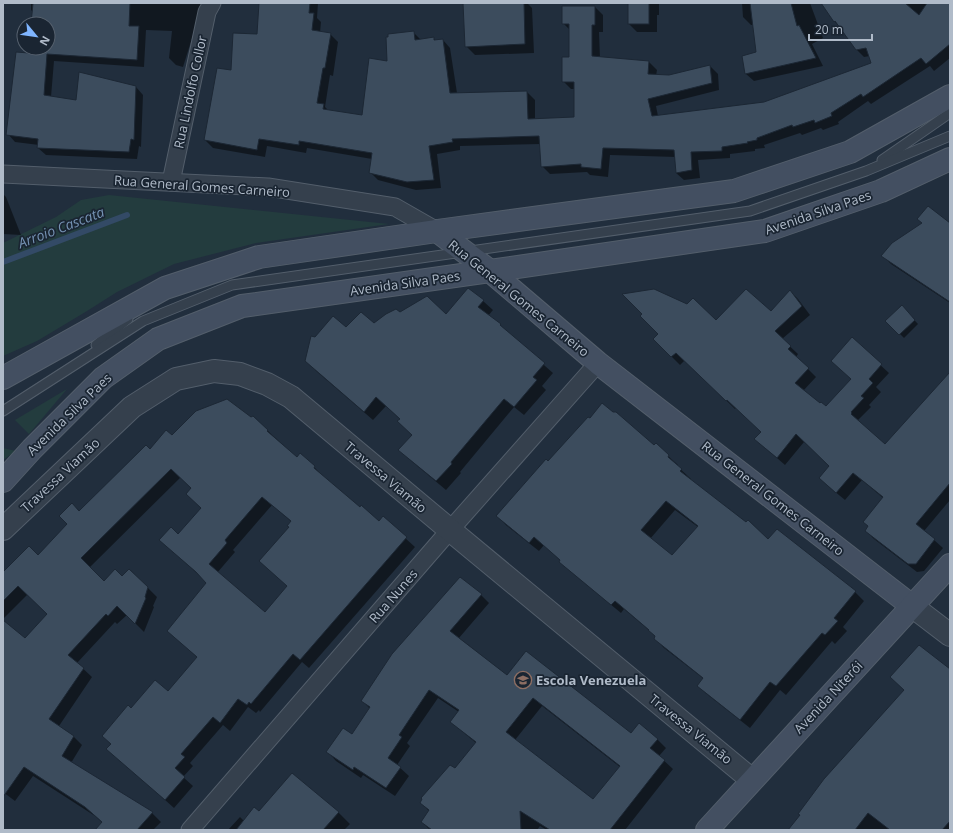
<svg xmlns="http://www.w3.org/2000/svg" width="953" height="833" font-family="'Open Sans',sans-serif">
<rect width="100%" height="100%" fill="#212e3d"/>
<g fill="#233c3e">
<polygon points="109,195 389,224 256,243 174,264 117,292 87,311 37,341 3,356 3,243 56,217 81,200"/>
<polygon points="67,389 29,434 15,420"/>
<polygon points="3,448 16,451 3,460"/>
</g>
<g fill="#0007" fill-rule="evenodd">
<polygon points="31,3 203,3 183,67 176,65 169,58 172,31 146,30 144,67 54,61 51,97 77,101 136,87 143,95 141,147 139,146 137,159 46,155 38,148 39,145 15,142 8,134 31,48 48,48 48,24 32,24 33,12 31,10"/>
<polygon points="271,3 318,3 317,18 321,22 320,33 330,34 338,42 333,76 330,75 325,107 329,111 362,116 388,62 413,32 421,40 433,38 436,41 443,40 450,48 457,93 527,92 535,100 535,120 575,118 575,89 571,89 563,81 570,58 570,30 563,23 595,7 603,15 603,32 599,32 600,58 649,62 657,70 656,76 669,76 710,66 718,74 719,90 656,106 658,116 765,103 872,64 870,56 864,57 856,49 843,30 834,21 835,3 950,3 950,58 934,71 930,66 871,104 868,101 838,122 839,124 823,130 821,128 802,135 800,133 764,145 765,148 755,149 755,151 730,154 730,158 698,160 700,178 684,180 676,173 676,157 610,155 608,177 590,175 587,172 550,174 542,166 541,144 460,146 460,150 437,154 441,188 416,190 378,180 370,172 372,159 307,148 306,153 267,146 265,157 213,148 205,140 232,71 258,35"/>
<polygon points="464,3 527,3 532,8 534,53 475,55 466,46"/>
<polygon points="629,3 659,3 659,15 657,15 657,32 637,32 629,24"/>
<polygon points="742,3 810,3 823,38 812,44 823,66 754,81 746,74 757,53 754,25 751,25 743,17"/>
<polygon points="3,194 6,197 21,235 3,234"/>
<polygon points="950,221 950,303 891,264 883,256"/>
<polygon points="790,291 798,299 810,315 782,339 798,354 796,357 816,377 803,391 820,405 826,407 852,380 852,339 889,373 876,387 881,392 869,405 871,407 858,420 859,422 885,445 950,374 950,500 924,531 943,548 924,571 917,572 874,539 866,531 883,498 862,480 845,500 828,486 831,466 804,442 785,465 755,439 762,432 736,408 735,409 685,360 680,365 654,339 716,322 771,313"/>
<polygon points="483,301 493,310 488,316 553,373 542,386 546,390 524,415 514,407 460,472 461,473 446,490 409,459 400,450 413,435 400,419 386,406 373,420 315,370 315,338 346,328 374,325 400,313 446,315"/>
<polygon points="905,310 918,324 904,338 887,321"/>
<path d="M253,417l44,41 17,9 9,9h-1l38,32 19,14 4,-4 32,29 -106,121 -7,-6 -42,50 -1,-2 -3,3 -8,-6 -18,24 -7,-6 -33,38 3,3 -10,11 10,9 -19,22 -66,-59 4,-5 19,-35 37,-17 30,-34 -30,-27 40,-48 -48,-43 19,-5 23,-26 -10,-21 -11,-11 -92,91 15,14 18,-5 26,11 9,9 -4,9 1,1 -10,25 -17,-17 -10,9 -2,-2 -38,41 15,14 -33,49 15,11 8,8 -11,18 81,50 9,9 -8,8h-56l6,-7 -8,-7 -62,-40 -18,25 -12,-9v-171l22,18 23,-25 -20,-20 -25,25v-46l35,-17 42,-44 70,-62 22,-13zM272,505l20,17 -2,5 -2,60 -22,26 -49,-40 18,-21 -2,-2z"/>
<path d="M656,445l22,20 -1,1 14,13 -1,1 78,60 87,52 9,9 -21,26 4,4 -12,13 -3,-3 -46,54 -6,-5 -30,38 -42,-33 -10,-9 6,-7 -40,-31 -9,-10 1,-1 -6,-6 -26,-22 -3,4 -51,-42 -10,-9 1,-1 -17,-16 -5,6 -32,-25 -10,-10 52,-53 106,-17zM675,510l23,17 -26,29 -22,-17z"/>
<path d="M481,595l8,8 -30,35 49,38 123,58 26,5 9,9 -7,8 14,13 -48,61h-78l-7,-4 -3,4h-107l-8,-8 7,-11 -8,-8 34,-33 21,-27 -25,-21 8,-10 -21,-14 -31,45 3,3 -13,19 12,11 -14,20 -32,-21 -2,3 -25,-17 -8,-9 25,-16 17,-27 -7,-8zM542,706l78,61 -27,34 -78,-61z"/>
<polygon points="950,671 950,830 790,830"/>
<polygon points="338,812 350,824 344,830 228,830 240,817 244,821 259,813"/>
</g>
<g fill="none" stroke-linecap="round" stroke-linejoin="round">
<polyline stroke="#334a66" stroke-width="6" points="3,262 127,215"/>
</g>
<g fill="#3c4c5d" stroke="#1c2734" fill-rule="evenodd">
<polygon points="33,3 130,3 129,26 139,26 137,60 47,54 44,95 76,100 79,72 136,86 134,140 131,139 129,152 37,148 38,139 6,135 16,52 29,53 30,48 48,48 48,24 31,24"/>
<polygon points="259,3 310,3 309,13 314,13 312,30 331,33 325,68 323,68 317,103 324,104 323,109 362,115 369,58 387,61 386,37 388,37 388,34 414,31 415,40 434,37 434,40 443,39 450,93 527,91 528,119 574,117 574,82 562,82 562,57 569,57 569,24 562,24 562,6 595,6 595,25 592,25 592,56 649,61 648,74 669,75 710,65 712,83 648,99 652,116 764,102 871,63 866,48 856,50 835,21 834,22 821,3 905,3 919,15 927,3 950,3 950,44 926,64 921,58 863,97 861,94 831,113 832,116 815,123 814,120 793,127 792,125 757,138 757,140 747,142 748,143 722,147 722,151 691,152 692,170 676,173 674,150 603,148 601,169 581,167 581,164 541,167 539,136 452,139 453,142 429,146 434,180 407,182 369,173 372,153 299,141 299,145 259,139 257,150 204,140 217,68 231,70 233,33 257,34"/>
<polygon points="463,3 524,3 525,44 465,47"/>
<rect x="628" y="3" width="21" height="21"/>
<polygon points="750,3 791,3 797,26 799,25 816,58 745,74 742,56 756,52"/>
<polygon points="928,206 950,223 950,302 881,256 892,243 922,223 917,219"/>
<polygon points="468,288 484,300 478,307 501,324 500,325 545,363 533,377 537,380 514,407 504,399 451,462 452,464 436,481 398,450 412,435 397,421 400,419 376,397 364,412 305,361 311,336 315,337 333,316 346,327 361,312 374,323 386,314 396,309 400,312 427,296 446,314"/>
<polygon points="654,289 687,304 693,298 716,320 746,289 771,311 790,290 802,306 775,331 791,346 788,349 809,368 795,383 820,403 821,402 826,406 851,379 831,361 852,337 882,364 869,379 873,383 861,396 864,398 851,412 852,413 851,414 885,444 950,372 950,483 916,524 935,539 916,564 908,564 865,531 868,526 863,522 883,497 853,473 836,493 819,478 829,466 796,434 777,458 754,439 761,432 727,400 726,401 676,353 671,357 653,339 658,334 640,316 642,314 622,294"/>
<polygon points="902,305 915,320 899,335 885,321"/>
<path d="M227,399l24,18 2,-1 15,14 -1,1 30,26 3,-4 15,13 -1,2 46,39 1,-2 18,16 4,-5 24,21 -107,123 -7,-6 -42,50 -2,-2 -2,3 -9,-6 -18,24 -7,-6 -32,37 4,3 -10,11 10,9 -20,23 -59,-51 5,-5 -9,-8 26,-31 3,3 24,-28 13,11 29,-34 -30,-26 39,-48 -10,-11 -37,-32 12,-13 7,7 23,-26 -15,-14 5,-6 -20,-19 -90,89 23,23 11,-12 7,7 7,-7 19,18 -3,10 1,1 -11,26 -18,-18 -9,10 -2,-2 -38,41 16,13 -35,51 25,17 -12,20 91,56 -16,18h-42l7,-8 -17,-15 -61,-40 -21,30v-177l22,18 22,-24 -29,-28 -15,15v-29l26,-26 9,9 29,-31 -8,-8 13,-13 7,8 67,-66 4,4 16,-19 6,5 24,-24zM262,497l29,24 -4,5 2,1 -30,34 28,25 -22,26 -56,-48 18,-21 -2,-3z"/>
<path d="M602,403l11,9h3l38,33 2,-2 13,12 -1,2 14,12 -2,2 66,51 2,-2 20,19 9,-10 79,62 -22,27 4,3 -13,14 -3,-2 -46,53 -6,-4 -30,38 -43,-34 6,-8 -49,-39 1,-3 -7,-6h1l-34,-29 -4,4 -52,-43 1,-2 -26,-23 -5,6 -33,-27 50,-57 2,2 40,-44 2,1zM666,501l32,25 -26,29 -31,-25z"/>
<path d="M460,577l22,17 -32,37 57,44 19,-24 105,82 8,-10 19,16 -8,9 15,12 -55,70h-60l-30,-19 1,19h-89l-11,-8 8,-12 -9,-7 2,-4 -1,-1 29,-33 5,3 21,-26 -26,-20 9,-12 -30,-20 -30,45 3,2 -14,21 13,9 -15,21 -32,-21 -1,3 -27,-18 17,-24 9,6 18,-27 -9,-6 31,-47zM533,698l87,68 -27,33 -87,-67z"/>
<polygon points="919,645 950,669 950,821 942,830 890,830 868,813 855,830 788,830 800,815 798,814 824,779 904,690 890,677"/>
<polygon points="292,773 339,812 323,830 236,830 254,807 259,811"/>
</g>
<g fill="none" stroke-linecap="round" stroke-linejoin="round">
<defs>
<g id="service">
<polyline points="882,160 950,113"/>
<polyline points="96,345 128,319"/>
<polyline points="3,411 143,321 232,285 750,211 866,171 950,136"/>
</g>
<g id="minor">
<polyline points="3,174 268,187 395,207 437,231"/>
<polyline points="171,182 207,12 212,3"/>
<polyline points="190,830 450,530 598,363"/>
</g>
<g id="tertiary">
<polyline points="3,529 132,407 176,379 214,371 240,374 267,384 291,397 450,530 752,780"/>
<polyline points="912,606 950,635"/>
</g>
<g id="secondary">
<polyline points="437,231 490,271 598,363 912,606"/>
<polyline points="3,378 165,288 259,257 437,231 734,191 850,152 950,96"/>
<polyline points="3,481 32,449 103,378 158,339 242,306 490,271 765,231 881,191 950,159"/>
<polyline points="707,830 950,565"/>
</g>
</defs>
<use href="#service" stroke="#535e6b" stroke-width="11"/>
<use href="#minor" stroke="#535e6b" stroke-width="19"/>
<use href="#tertiary" stroke="#535e6b" stroke-width="24"/>
<use href="#secondary" stroke="#535e6b" stroke-width="24"/>
<use href="#service" stroke="#35404d" stroke-width="9"/>
<use href="#minor" stroke="#35404d" stroke-width="17"/>
<use href="#tertiary" stroke="#35404d" stroke-width="22"/>
<use href="#secondary" stroke="#434f61" stroke-width="22"/>
</g>
<defs>
<symbol id="school-ring" viewBox="-11 -11 22 22"><circle r="9.5" fill="#1a2532" stroke="#8d6e63" stroke-width="1.5"/><path d="M0-5L7-2L0 1L-7-2ZM-4 1L0 2.5L4 1V4Q0 6-4 4Z" fill="#8d6e63"/></symbol>
</defs>
<g fill-rule="evenodd">
<use href="#school-ring" x="513" y="670" width="20" height="20"/>
</g>
<g text-anchor="middle" dominant-baseline="central" stroke-width="3.5" stroke-linejoin="round" paint-order="stroke">
<g font-size="13" fill="#b0bbc9" stroke="#1a2532">
<text transform="translate(190 92) rotate(-78)">Rua Lindolfo Collor</text>
<text transform="translate(202 186) rotate(4)">Rua General Gomes Carneiro</text>
<text transform="translate(818 212) rotate(-19)">Avenida Silva Paes</text>
<text transform="translate(405 283) rotate(-8)">Avenida Silva Paes</text>
<text transform="translate(519 298) rotate(39)">Rua General Gomes Carneiro</text>
<text transform="translate(69 414) rotate(-44)">Avenida Silva Paes</text>
<text transform="translate(60 475) rotate(-43)">Travessa Viamão</text>
<text transform="translate(386 477) rotate(40)">Travessa Viamão</text>
<text transform="translate(773 498) rotate(38)">Rua General Gomes Carneiro</text>
<text transform="translate(393 596) rotate(-49)">Rua Nunes</text>
<text transform="translate(828 697) rotate(-47)">Avenida Niterói</text>
<text transform="translate(691 729) rotate(39)">Travessa Viamão</text>
</g>
<g font-size="13" font-weight="bold" fill="#b0bbc9" stroke="#1a2532" text-anchor="start">
<text x="536" y="680">Escola Venezuela</text>
</g>
<g font-size="14" font-style="italic" fill="#7592b3" stroke="#1a2532">
<text transform="translate(61 227) rotate(-21)">Arroio Cascata</text>
</g>
</g>
<rect width="953" height="833" fill="none" stroke="#b0bbc9" stroke-width="8"/>
<g transform="translate(36 36) rotate(119)"><circle r="19" fill="#1a2532" stroke="#56616e"/>
<path d="M0-3L7 15L0 10L-7 15Z" fill="#7fb5ff"/>
<text y="-6" font-size="11" font-weight="bold" text-anchor="middle" fill="#b0bbc9">N</text>
</g>
<path d="M809 34v6h63v-6" fill="none" stroke="#b0bbc9" stroke-width="2"/>
<text x="815" y="34" font-size="12" fill="#b0bbc9" stroke="#1a2532" stroke-width="3" paint-order="stroke">20 m</text>
</svg>
